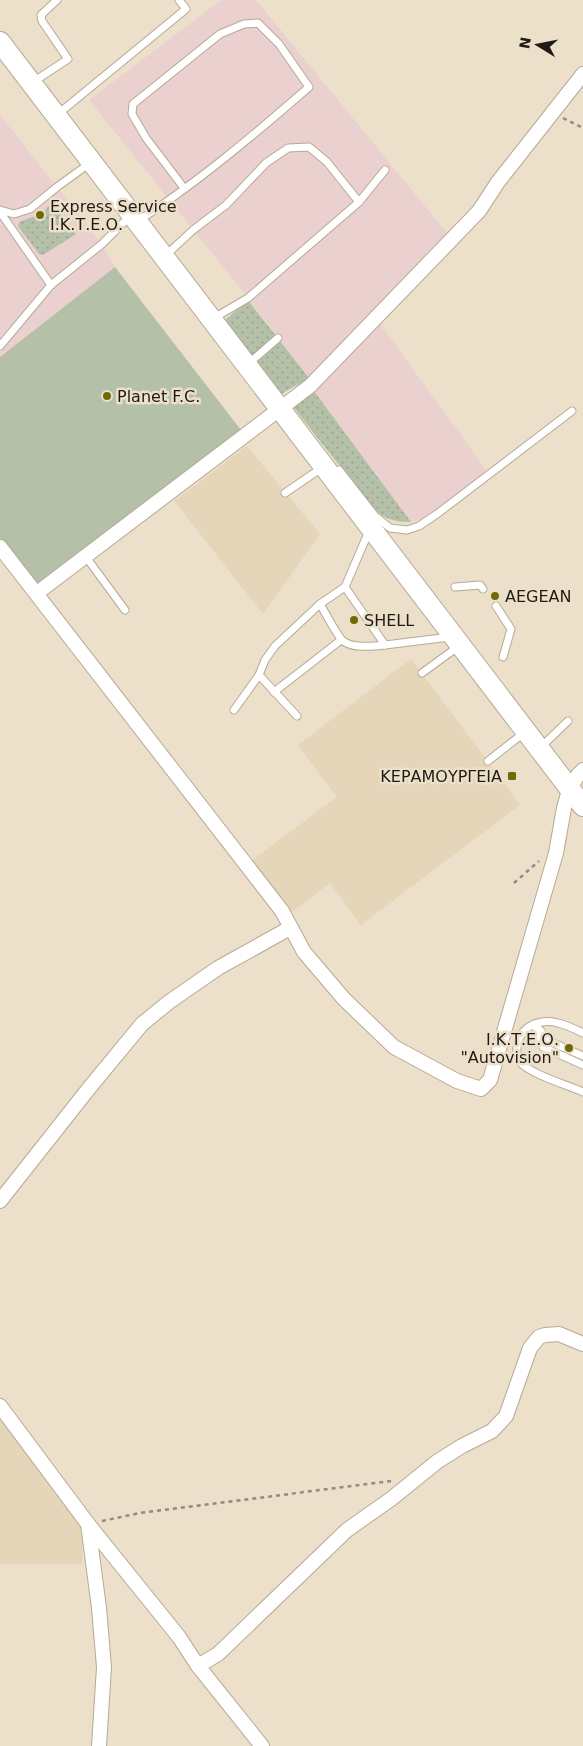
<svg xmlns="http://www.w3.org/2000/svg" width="583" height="1746" font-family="'DejaVu Sans',sans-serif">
<defs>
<pattern id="grass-dots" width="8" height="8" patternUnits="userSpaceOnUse" patternTransform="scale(1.25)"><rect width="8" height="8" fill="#b4c0a7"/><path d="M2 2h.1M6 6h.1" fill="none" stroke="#9aa48f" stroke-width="1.8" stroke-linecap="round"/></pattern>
</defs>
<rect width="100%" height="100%" fill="#ece0cb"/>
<g fill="#ebd0d0">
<polygon points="221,0 256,0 447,233 309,378 248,298 89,100"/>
<polygon points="0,115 102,244 115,267 0,357"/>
<polygon points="376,318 489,474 426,518 411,522 311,387"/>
</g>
<g fill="#e5d5b9">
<polygon points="247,446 320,534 263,614 174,501"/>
<polygon points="411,659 520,805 361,925 330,883 289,914 250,862 337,797 298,745"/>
<polygon points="0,1420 83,1525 82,1564 0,1564"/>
</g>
<g fill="url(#grass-dots)">
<polygon points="52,203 76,234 43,255 39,254 18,226 19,222 41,214"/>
<path d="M248,300l61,78c-10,7 -20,10 -30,18l-56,-74z"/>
<path d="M311,387l100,135c-17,0 -27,-3 -39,-15l-78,-99 2,-8z"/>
</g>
<polygon fill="#b4c0a7" points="115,267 244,434 37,588 0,538 0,357"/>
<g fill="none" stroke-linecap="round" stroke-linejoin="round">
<defs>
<g id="lane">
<polyline points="33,82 68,59 42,21 41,15 57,0"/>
<polyline points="58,114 186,9 179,0"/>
<polyline points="0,210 14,214 30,209 57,187 90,163"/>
<polyline points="0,212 51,285"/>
<path d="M138,221c59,-38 117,-87 171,-134l-30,-43 -21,-21 -14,1 -24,10 -87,70 -1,10 14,24 38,50"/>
<polyline points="165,256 193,230 226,205 266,163 288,148 309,147 327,162 359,202"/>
<polyline points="214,318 248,298 359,202 385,170"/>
<polyline points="0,346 51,285 102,244 130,216"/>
<polyline points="248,364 278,338"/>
<polyline points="339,470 375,516 390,528 407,530 419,526 437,514 572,411"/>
<polyline points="285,493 323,467"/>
<polyline points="369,531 345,587 385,645 450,637"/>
<polyline points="86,557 125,610"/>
<polyline points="455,587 480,585 483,589"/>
<path d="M320,604c5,8 17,32 23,37 11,8 29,5 42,4"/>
<polyline points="496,606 511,629 503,657"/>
<polyline points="422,673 459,646"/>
<polyline points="259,675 297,716"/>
<polyline points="274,692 341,640"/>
<polyline points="234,710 259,675 265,660 275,646 320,604 345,587"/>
<polyline points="541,747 568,721"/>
<polyline points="488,761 525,732"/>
<polyline points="535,1024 543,1047 583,1065"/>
<polyline points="538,1028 551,1042 583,1056"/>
<path d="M583,1033c-8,-4 -17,-8 -25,-10 -17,-5 -37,3 -40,20 -2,7 -2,13 2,19 10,12 47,23 63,30"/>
</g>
<g id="street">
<polyline points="0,547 282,911 304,952 344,999 394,1047 457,1081 481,1089 490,1080 556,853 564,808 569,790 578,775 583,770"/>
<polyline points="37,593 310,386 479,211 498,182 583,74"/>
<polyline points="0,1201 90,1087 142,1024 169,1002 218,968 290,928"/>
<polyline points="0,1406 88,1524 99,1608 104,1667 99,1746"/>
<polyline points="88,1524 179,1637 198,1666 262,1746"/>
<polyline points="198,1666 218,1654 347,1530 391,1499 438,1461 462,1446 492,1431 506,1416 530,1348 539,1337 545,1335 559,1334 583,1344"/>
</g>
<polyline id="secondary" points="0,42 583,806"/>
</defs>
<use href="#lane" stroke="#b5aa95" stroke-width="9"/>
<use href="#street" stroke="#b5aa95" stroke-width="16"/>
<use href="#secondary" stroke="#b5aa95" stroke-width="22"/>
<g stroke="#948b7c" stroke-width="2.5" stroke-dasharray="4 4" stroke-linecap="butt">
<polyline points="563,118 583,128"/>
<polyline points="514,883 539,861"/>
<polyline points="102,1521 140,1513 391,1481"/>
</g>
<use href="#lane" stroke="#fff" stroke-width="7"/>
<use href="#street" stroke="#fff" stroke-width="14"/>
<use href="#secondary" stroke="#fff" stroke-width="20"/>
</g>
<g fill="#6e6b07" stroke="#ece0cb" stroke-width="2">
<circle cx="40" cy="215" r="5"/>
<circle cx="107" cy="396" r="5"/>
<circle cx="495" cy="596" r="5"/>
<circle cx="354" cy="620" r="5"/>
<rect x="507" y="771" width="10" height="10" rx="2.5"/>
<circle cx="569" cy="1048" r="5"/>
</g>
<g text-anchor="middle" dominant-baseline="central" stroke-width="5" stroke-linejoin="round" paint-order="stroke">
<g font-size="16" fill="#201b14" stroke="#ece0cb" text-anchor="start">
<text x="50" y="206">Express Service<tspan x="50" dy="18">Ι.Κ.Τ.Ε.Ο.</tspan></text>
<text x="117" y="396">Planet F.C.</text>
<text x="505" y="596">AEGEAN</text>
<text x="364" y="620">SHELL</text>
<text x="502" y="776" text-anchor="end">ΚΕΡΑΜΟΥΡΓΕΙΑ</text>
<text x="559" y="1039" text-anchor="end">I.Κ.Τ.Ε.Ο.<tspan x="559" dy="18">"Autovision"</tspan></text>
</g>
</g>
<g transform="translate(538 45) rotate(280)" stroke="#ece0cb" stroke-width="4" paint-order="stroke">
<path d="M0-4L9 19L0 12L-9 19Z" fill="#201b14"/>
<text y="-8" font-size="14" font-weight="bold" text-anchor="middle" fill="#201b14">N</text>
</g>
</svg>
